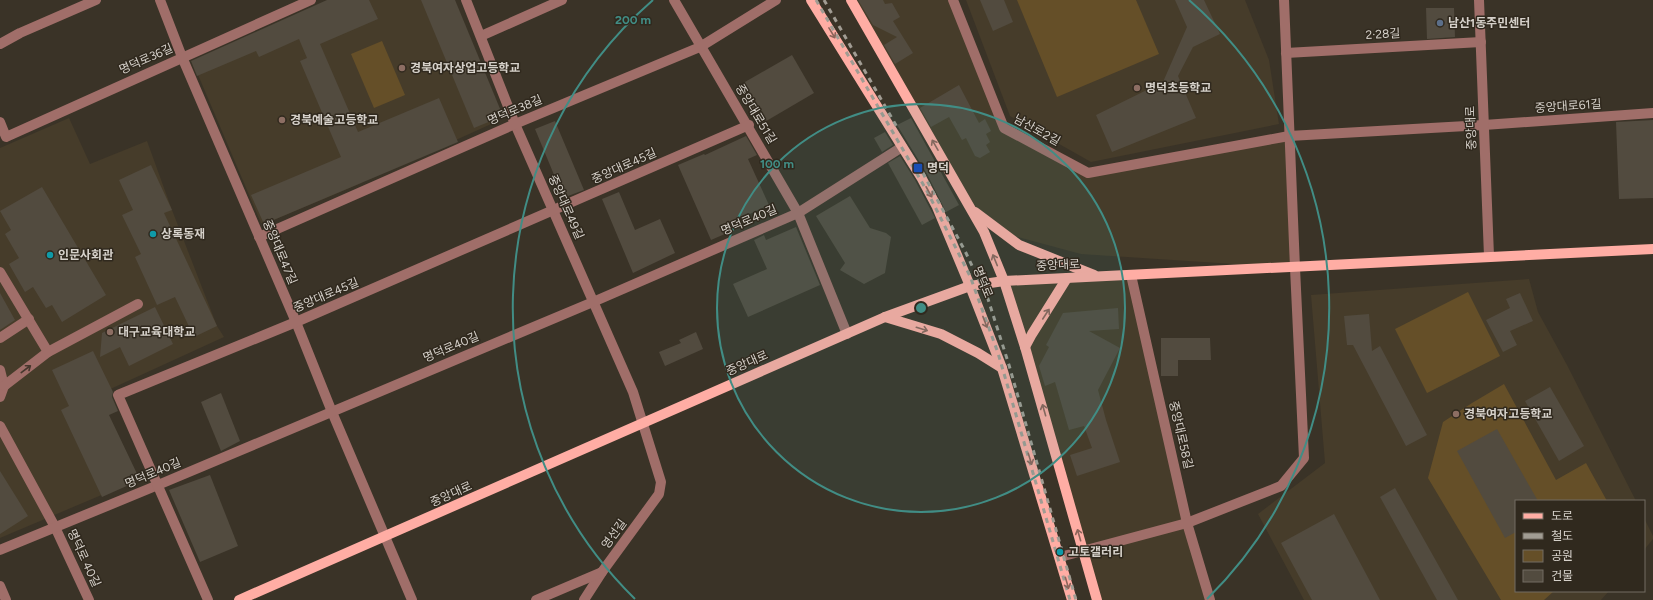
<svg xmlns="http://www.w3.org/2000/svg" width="1653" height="600" font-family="Figtree,'Noto Sans KR',sans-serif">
<rect width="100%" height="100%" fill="#3a3327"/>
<g fill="#463c2a">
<polygon points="339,0 449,0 500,120 370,179 370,177 359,184 264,224 261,223 193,63"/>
<polygon points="847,0 953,0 1004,128 1088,173 1289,136 1295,268 1081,254 1003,233 971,209"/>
<polygon points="966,0 1245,0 1269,60 1279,124 1091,162 1010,116"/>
<polygon points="69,118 90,164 147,141 172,210 217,326 224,337 93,397 137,480 0,538 0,148"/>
<polygon points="1131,275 1210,600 1095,600 1004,281"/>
<polygon points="1529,279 1538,312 1567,365 1636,501 1516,501 1516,591 1609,591 1601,600 1304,600 1258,514 1325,463 1311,295"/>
<polygon points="1644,518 1653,536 1653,539 1644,550"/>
</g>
<g fill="#654f28">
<polygon points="1017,0 1136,0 1159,54 1057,97"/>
<polygon points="382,41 405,95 374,108 351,54"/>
<polygon points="1468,292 1500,356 1427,393 1395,329"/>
<polygon points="1504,384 1556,480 1586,463 1607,501 1516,501 1516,591 1554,591 1544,600 1501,600 1428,478 1443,422 1472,403"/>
</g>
<g fill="#524b3f">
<polygon points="327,0 369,0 378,19 320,44 358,132 439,98 458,142 264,224 251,195 341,157 300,61 307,58 299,39 259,57 256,51 197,76 191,61"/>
<polygon points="421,0 455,0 503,116 474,128"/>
<polygon points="858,0 883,0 885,4 892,3 900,17 893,21 913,53 895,64 884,45 897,37 873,25"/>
<polygon points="980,0 1004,0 1013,22 993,31"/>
<polygon points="1175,0 1204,0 1220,34 1193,47 1178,76 1196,118 1112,152 1096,115 1163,82 1187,27"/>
<polygon points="1426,8 1454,8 1455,37 1427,39"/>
<polygon points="792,55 814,93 761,124 738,86"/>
<polygon points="959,85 979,123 985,119 991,131 986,134 990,142 986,145 990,152 980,158 975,156 966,138 962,140 949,117 931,127 920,108"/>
<polygon points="911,118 959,205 946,212 927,174 897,125"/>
<polygon points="1653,120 1653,198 1619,199 1616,122"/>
<polygon points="555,121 584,190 568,196 562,194 535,129"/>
<polygon points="885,132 893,145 882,152 874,138"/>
<polygon points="746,136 757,155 748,159 769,205 731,223 734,230 711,240 678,165 704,154 705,155"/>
<polygon points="900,156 915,180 935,218 922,225 888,163"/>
<polygon points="151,165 172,210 164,213 217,326 194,337 175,297 157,305 135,257 141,254 122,215 133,210 119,180"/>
<polygon points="42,187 106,295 62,322 52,305 46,308 33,287 25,292 9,264 19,258 5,234 11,230 0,211"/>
<polygon points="619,192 635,230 660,219 675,253 633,273 602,199"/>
<polygon points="850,196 870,228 886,233 891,237 885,273 864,284 840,270 845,263 816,216"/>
<polygon points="796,227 820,285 748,317 733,284 767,269 754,240 764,235 766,240"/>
<polygon points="0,293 15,320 0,330"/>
<polygon points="1520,293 1533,321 1510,331 1517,345 1503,352 1486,320 1510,308 1506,299"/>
<polygon points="155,307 173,344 129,366 120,347 100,357 102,333"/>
<polygon points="1118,308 1119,329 1089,331 1120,348 1098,390 1106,420 1120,462 1077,476 1070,455 1092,448 1084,426 1069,430 1055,382 1045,386 1039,366 1049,347 1046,345 1063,313"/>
<polygon points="1369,314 1372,351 1380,346 1427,435 1406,446 1353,345 1347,345 1344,316"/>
<polygon points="696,332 703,349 665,366 659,352 681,343 679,340"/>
<polygon points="1161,338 1210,338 1211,360 1178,360 1178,376 1161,376"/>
<polygon points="93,351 113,392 112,397 118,411 109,415 140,480 102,497 61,410 69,406 52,370"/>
<polygon points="1550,387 1584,446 1559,461 1525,401"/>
<polygon points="221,393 240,441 221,451 201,402"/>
<polygon points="1497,429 1538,501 1516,501 1516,532 1505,538 1457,451"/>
<polygon points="0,471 28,516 0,534"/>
<polygon points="210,475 238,546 200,562 169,490"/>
<polygon points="1395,488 1458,600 1437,600 1380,497"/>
<polygon points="1334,514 1380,600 1312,600 1281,543"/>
</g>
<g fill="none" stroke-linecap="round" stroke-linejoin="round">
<g stroke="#a06e69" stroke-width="10">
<polyline points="160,0 182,57 296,322 332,412 412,600"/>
<polyline points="466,0 515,124 633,392 661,482 659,494 602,572 584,600"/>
<polyline points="674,0 798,213 847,334"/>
<polyline points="953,0 1004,128 1088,173 1289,136 1484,125 1653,113"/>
<polyline points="1479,0 1489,256"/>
<polyline points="481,36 562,0"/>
<polyline points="0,44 20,33 96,0"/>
<polyline points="1286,53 1481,42"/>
<polyline points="0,122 6,137 311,0"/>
<polyline points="259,237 515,124 700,47 776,0"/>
<polyline points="0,272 48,352"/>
<polyline points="1131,275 1187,523 1210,600"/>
<polyline points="0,338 29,319"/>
<polyline points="0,370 4,386 0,397"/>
<polyline points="4,386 48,352 138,304"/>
<polyline points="0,426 55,527 89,600"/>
<polyline points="0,550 158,485 593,302 798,213 902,147"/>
<polyline points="1060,557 1187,523 1281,486 1304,458 1295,268 1284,0"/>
<polyline points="0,586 6,600"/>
<polyline points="208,600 118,395 296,322 749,125"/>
<polyline points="536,600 602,572"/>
</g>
<g stroke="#ffada4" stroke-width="10">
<polyline points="811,0 921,177 937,207 970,286 1002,368 1072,600"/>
<polyline points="851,0 984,232 1004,281 1025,347 1097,600"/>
<polyline points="975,212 1019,245 1094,275"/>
<polyline points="885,317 941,334 978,353 1002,368"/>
<polyline points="1025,347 1032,334 1067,278"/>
<path d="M239,600l646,-283 85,-31 34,-5c216,-9 432,-23 649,-32"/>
</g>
<g stroke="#a19c93" stroke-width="3" stroke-dasharray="5 5" stroke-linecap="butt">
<polyline points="816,0 927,191 970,276 998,353 1070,600"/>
<polyline points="824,0 897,127"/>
<polyline points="918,164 965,251 988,299 1009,365 1076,600"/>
</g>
</g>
<defs><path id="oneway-shaft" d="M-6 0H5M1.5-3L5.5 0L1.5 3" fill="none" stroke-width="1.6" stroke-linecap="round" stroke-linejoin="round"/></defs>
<g stroke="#8d645a">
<use href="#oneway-shaft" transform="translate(832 33) rotate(59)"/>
<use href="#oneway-shaft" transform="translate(935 145) rotate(-120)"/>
<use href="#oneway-shaft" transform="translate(929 192) rotate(61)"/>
<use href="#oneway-shaft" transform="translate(995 260) rotate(-112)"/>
<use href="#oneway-shaft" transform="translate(1046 314) rotate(-57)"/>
<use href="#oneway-shaft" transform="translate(985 322) rotate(69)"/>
<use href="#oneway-shaft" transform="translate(922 329) rotate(17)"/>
<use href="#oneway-shaft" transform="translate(1044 410) rotate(-106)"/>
<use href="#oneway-shaft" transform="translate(1030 459) rotate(73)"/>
<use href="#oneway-shaft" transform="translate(1079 535) rotate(-106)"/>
<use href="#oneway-shaft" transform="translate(1067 583) rotate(74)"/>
</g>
<use stroke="#46372d" href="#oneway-shaft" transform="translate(26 369) rotate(-37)"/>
<circle cx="921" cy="308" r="204" fill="#418d85" fill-opacity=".12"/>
<g fill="none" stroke="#418d85" stroke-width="2">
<circle cx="921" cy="308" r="204"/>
<path d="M635 599A408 408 0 0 1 653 0M1189 0A408 408 0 0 1 1207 599"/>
</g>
<circle fill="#5c6f8a" stroke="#30291e" stroke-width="1.5" cx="1440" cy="23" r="4"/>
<g fill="#8d6e63" stroke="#30291e" stroke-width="1.5">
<circle cx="402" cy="68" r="4"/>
<circle cx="1137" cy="88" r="4"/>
<circle cx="282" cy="120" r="4"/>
<circle cx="110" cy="332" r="4"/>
<circle cx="1456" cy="414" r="4"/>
</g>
<rect fill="#1a4fb4" stroke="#30291e" stroke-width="1.5" x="913" y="163" width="10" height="10" rx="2"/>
<g fill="#0f9aa8" stroke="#30291e" stroke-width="1.5">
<circle cx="153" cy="234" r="4"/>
<circle cx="50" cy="255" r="4"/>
<circle cx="1060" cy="552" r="4"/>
</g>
<g text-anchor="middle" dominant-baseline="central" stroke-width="3" stroke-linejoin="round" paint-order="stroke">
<g font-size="12" font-weight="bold" fill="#d6d1ca" stroke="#30291e" text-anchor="start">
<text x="1448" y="23">남산1동주민센터</text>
<text x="410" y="68">경북여자상업고등학교</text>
<text x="1145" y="88">명덕초등학교</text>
<text x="290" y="120">경북예술고등학교</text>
<text x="927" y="168">명덕</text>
<text x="161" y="234">상록동재</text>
<text x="58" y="255">인문사회관</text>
<text x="118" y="332">대구교육대학교</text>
<text x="1464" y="414">경북여자고등학교</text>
<text x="1068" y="552">고토갤러리</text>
</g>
<g font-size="12" fill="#d6d1ca" stroke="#30291e">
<text transform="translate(1383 34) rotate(-3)">2·28길</text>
<text transform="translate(146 59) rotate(-24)">명덕로36길</text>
<text transform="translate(1568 106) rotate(-4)">중앙대로61길</text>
<text transform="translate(515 110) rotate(-23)">명덕로38길</text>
<text transform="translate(756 114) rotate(59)">중앙대로51길</text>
<text transform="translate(1471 128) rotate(-92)">중앙대로</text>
<text transform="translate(1037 130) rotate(29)">남산로2길</text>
<text transform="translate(624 166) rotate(-24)">중앙대로45길</text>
<text transform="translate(566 207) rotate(66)">중앙대로49길</text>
<text transform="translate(749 220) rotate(-23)">명덕로40길</text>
<text transform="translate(280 252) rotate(67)">중앙대로47길</text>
<text transform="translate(1058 265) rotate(-3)">중앙대로</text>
<text transform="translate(983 282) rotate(68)">명덕로</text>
<text transform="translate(326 295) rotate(-23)">중앙대로45길</text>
<text transform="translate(451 347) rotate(-23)">명덕로40길</text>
<text transform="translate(747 363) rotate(-24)">중앙대로</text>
<text transform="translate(1181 435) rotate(77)">중앙대로58길</text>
<text transform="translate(153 473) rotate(-23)">명덕로40길</text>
<text transform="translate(451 494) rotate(-24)">중앙대로</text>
<text transform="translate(614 534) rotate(-54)">영선길</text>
<text transform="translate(84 558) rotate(65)">명덕로 40길</text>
</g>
</g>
<circle cx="921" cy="308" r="6" fill="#418d85" stroke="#30291e" stroke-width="2"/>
<g font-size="12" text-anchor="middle" font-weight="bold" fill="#418d85" stroke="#30291e" stroke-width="3" stroke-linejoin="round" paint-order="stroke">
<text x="633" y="24">200 m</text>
<text x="777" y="168">100 m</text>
</g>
<rect x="1515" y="500" width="130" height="92" fill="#30291e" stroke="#726c63"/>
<rect x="1523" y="513" width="20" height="6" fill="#ffada4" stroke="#726c63"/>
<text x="1551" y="520" font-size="12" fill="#d6d1ca">도로</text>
<rect x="1523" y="533" width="20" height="6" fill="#a19c93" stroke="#726c63"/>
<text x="1551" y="540" font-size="12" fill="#d6d1ca">철도</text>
<rect x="1523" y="550" width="20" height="12" fill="#654f28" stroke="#726c63"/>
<text x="1551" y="560" font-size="12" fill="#d6d1ca">공원</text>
<rect x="1523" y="570" width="20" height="12" fill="#524b3f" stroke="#726c63"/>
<text x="1551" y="580" font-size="12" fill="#d6d1ca">건물</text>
</svg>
